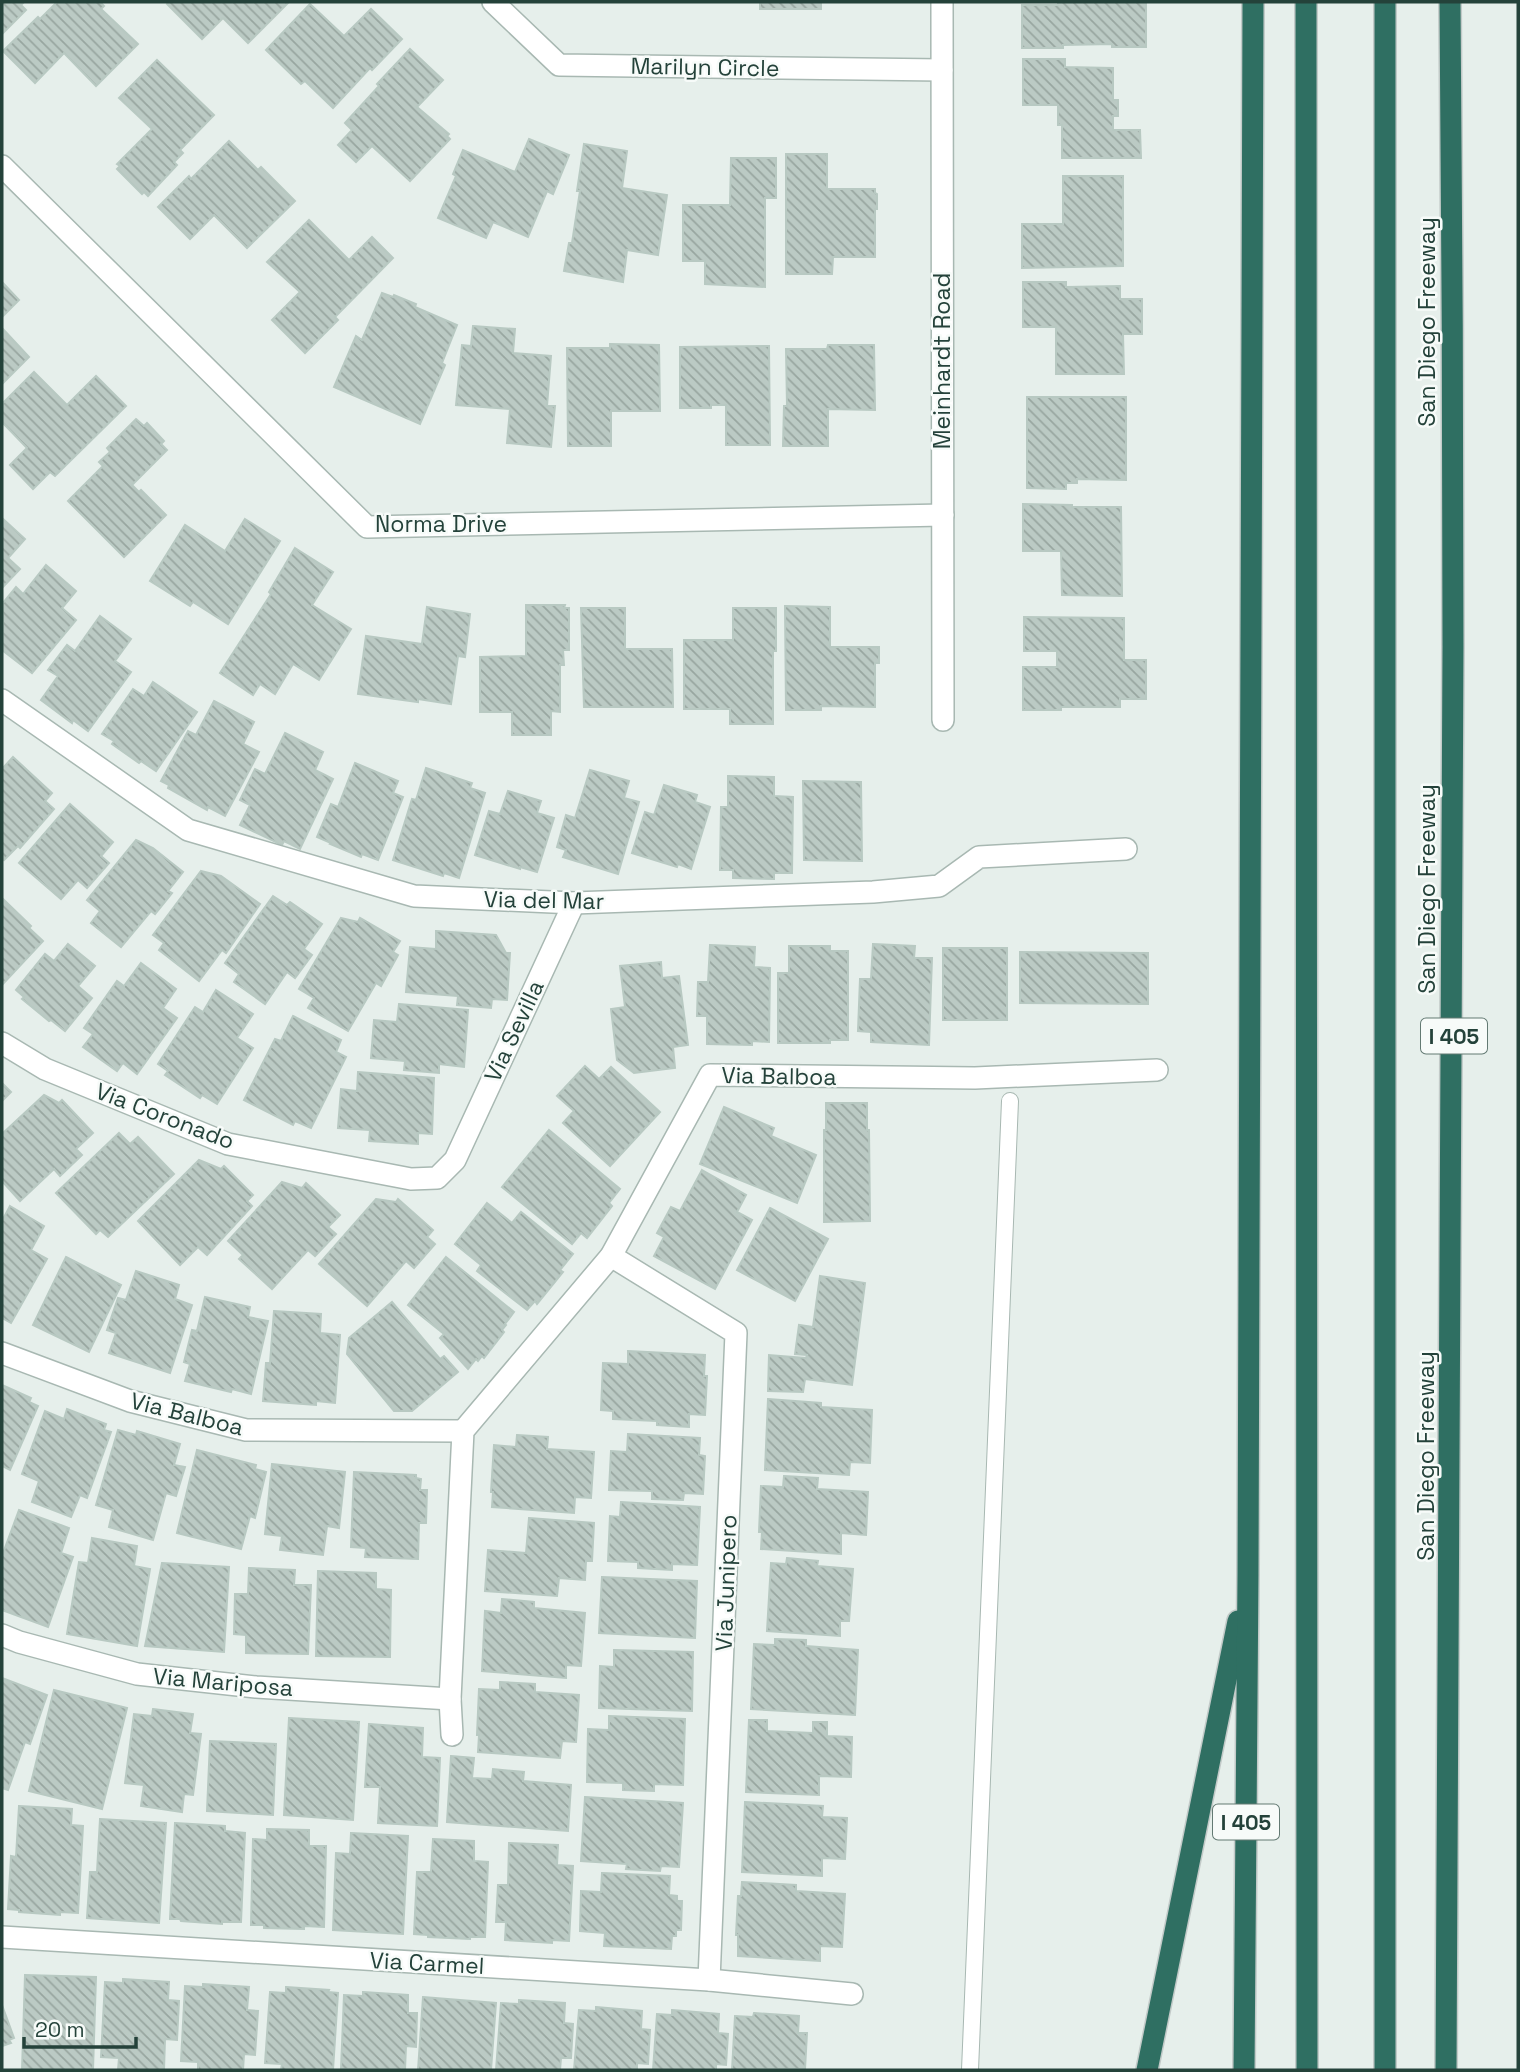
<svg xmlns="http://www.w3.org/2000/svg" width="1520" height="2072" font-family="'Space Grotesk',sans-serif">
<defs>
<pattern id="building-back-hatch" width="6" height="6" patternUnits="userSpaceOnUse" patternTransform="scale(1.75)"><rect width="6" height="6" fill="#bbcac4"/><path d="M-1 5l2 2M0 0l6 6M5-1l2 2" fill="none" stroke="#98a6a0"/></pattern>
</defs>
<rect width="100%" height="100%" fill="#e6efeb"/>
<g fill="url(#building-back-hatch)" stroke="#b8c9c2" stroke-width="2">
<polygon points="2,2 24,2 21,5 26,10 2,34"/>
<polygon points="57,2 100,2 104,6 101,9 138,44 96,86 64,53 35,83 3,51 38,17 40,19"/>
<polygon points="169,2 287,2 288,3 248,43 223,18 202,39 167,4"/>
<rect x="760" y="2" width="61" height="7"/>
<polygon points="1058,2 1146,2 1146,47 1112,47 1112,44 1063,45 1063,48 1022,48 1022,5 1058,5"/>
<polygon points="310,4 344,36 371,9 402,39 372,70 370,68 333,108 305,81 301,84 266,50"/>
<polygon points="410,49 443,80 417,107 449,134 447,136 450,139 410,181 372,146 356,162 338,145 352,130 345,123 379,86 377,84"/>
<polygon points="1023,59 1065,59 1065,67 1113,68 1113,100 1118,100 1118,116 1113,116 1113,130 1140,130 1141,158 1062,158 1062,125 1058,125 1058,105 1023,105"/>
<polygon points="157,60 214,115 180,150 183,153 174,162 177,165 148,196 144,192 142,194 117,169 120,166 117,164 152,129 119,98"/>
<polygon points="529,139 569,155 553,194 547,191 528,237 493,222 486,238 438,218 456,176 453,174 463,150 515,172"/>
<polygon points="229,141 258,170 261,167 295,201 247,248 214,215 190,239 158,207 189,176 191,179"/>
<polygon points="584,144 627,151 622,188 667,195 658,255 627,250 623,282 564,271 569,243 572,243 580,191 577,191"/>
<polygon points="786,154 827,154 827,189 875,189 875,193 877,194 877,209 875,209 875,257 833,257 832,274 786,274"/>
<polygon points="731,158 776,158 776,198 765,198 765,287 705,284 705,261 683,261 683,205 730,205"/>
<polygon points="1063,176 1123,176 1123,266 1022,268 1022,224 1063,224"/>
<polygon points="309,220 349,260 372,237 393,258 335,317 338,320 305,353 272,320 300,292 267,262"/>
<polygon points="2,282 19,300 2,317"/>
<polygon points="1023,282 1066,282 1066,287 1120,286 1120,299 1142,299 1142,334 1123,334 1124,374 1056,374 1056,327 1023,327"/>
<polygon points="382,293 393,297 394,295 416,304 415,307 457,325 442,363 445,365 420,424 334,387 356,336 362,340"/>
<polygon points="473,326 515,329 513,353 551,356 547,406 555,406 551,447 507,443 510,409 456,405 462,345 471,346"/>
<polygon points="2,328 29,357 2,384"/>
<polygon points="610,344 659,345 660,411 611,411 611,446 568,446 567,348 610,348"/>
<polygon points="828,345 874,345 875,410 828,409 828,446 783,446 784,406 787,406 786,349 827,349"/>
<polygon points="769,346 770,445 726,445 726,405 711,405 711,408 680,408 680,347"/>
<polygon points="34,372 67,405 96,376 126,406 55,476 50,472 33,489 10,465 27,448 2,422 2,404"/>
<polygon points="1027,397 1126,397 1126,480 1077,479 1077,483 1066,483 1066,489 1027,488"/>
<polygon points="136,419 144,426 147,423 164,441 161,444 167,450 132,485 139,492 141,490 166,515 124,557 68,501 103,466 99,462 110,452 107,448"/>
<polygon points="1023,504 1072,505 1072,507 1121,507 1122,596 1062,595 1061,551 1023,551"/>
<polygon points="2,518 25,539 8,558 20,569 2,588"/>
<polygon points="245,519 280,541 228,624 193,602 190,606 150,581 185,525 225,551"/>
<polygon points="295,548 333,572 312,605 351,629 319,680 293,664 275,694 260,684 253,695 220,673 271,594 269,592"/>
<polygon points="46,565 76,591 62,608 76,620 32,673 2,650 3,618 2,604 16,587 23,594"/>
<polygon points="526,605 565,605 564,608 569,608 569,650 563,650 564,665 560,665 560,712 551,711 551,735 512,735 512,712 480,712 480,657 526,656"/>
<polygon points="785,606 830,607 830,647 879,647 879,663 875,663 875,707 821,706 821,710 786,710"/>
<polygon points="427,607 470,614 465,657 458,656 451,704 418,699 418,702 358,694 366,636 422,644"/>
<polygon points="581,608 625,608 625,649 672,649 673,707 584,707"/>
<polygon points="733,608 776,608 776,651 773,651 773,724 730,724 730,709 684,709 684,640 733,640"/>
<polygon points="100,616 131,639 115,661 131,672 88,731 73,720 72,723 41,700 58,676 48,670 67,645 75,651"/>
<polygon points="1024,617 1124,618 1124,660 1146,660 1146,699 1120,699 1120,707 1061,707 1061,710 1023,710 1023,667 1057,667 1057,651 1024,651"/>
<polygon points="153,682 197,712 156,771 141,761 139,763 112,744 114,741 102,734 133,689 144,696"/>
<polygon points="214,701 254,722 243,744 259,752 225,816 208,807 207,810 168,788 169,785 161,781 188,731 196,735"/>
<polygon points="285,733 323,752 315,770 333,779 300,849 284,841 282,845 240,825 250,805 240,800 255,769 265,774"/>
<polygon points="13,757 52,793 45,801 54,809 20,848 18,846 4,860 2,858 2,769"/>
<polygon points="355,763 398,781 393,793 403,797 378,860 362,854 361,857 330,844 331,843 317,837 331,804 338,807"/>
<polygon points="426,768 472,783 470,788 485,793 459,878 444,873 443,876 393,860 412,799 416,800"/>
<polygon points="590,770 629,781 624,798 639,802 618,874 563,857 566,850 557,847 566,815 575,818"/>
<polygon points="728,776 774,777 774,796 793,797 792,873 774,873 774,879 733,878 733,870 720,870 721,807 728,807"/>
<polygon points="803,781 861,782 862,861 804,860"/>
<polygon points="664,785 697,795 695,802 710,807 691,869 678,864 677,867 632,853 645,812 654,815"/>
<polygon points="508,791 541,801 537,813 554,818 537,872 520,867 520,869 475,855 489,811 500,814"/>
<polygon points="70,804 113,842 101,856 109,863 87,888 78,880 61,899 19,863"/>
<polygon points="136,840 153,848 183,872 168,891 172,893 155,914 151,911 121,947 91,923 100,911 87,900"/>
<polygon points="201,871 221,876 260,904 226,953 222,950 199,981 159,950 164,943 153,935"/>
<polygon points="273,896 287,905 290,902 322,924 304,949 312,955 295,978 287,972 265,1004 234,982 239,974 225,963"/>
<polygon points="2,898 31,926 29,928 43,941 2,985"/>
<polygon points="341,918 358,922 360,918 400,941 393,952 398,955 381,986 376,983 348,1031 308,1008 314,998 299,989"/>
<polygon points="436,931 496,935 506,953 510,953 507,1000 492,999 491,1008 457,1005 458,996 406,992 410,947 436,949"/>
<polygon points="68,944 95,966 78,986 92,998 65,1031 51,1020 49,1021 22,999 24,997 16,990 45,954 54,961"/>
<polygon points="873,944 915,946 914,958 932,958 929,1045 871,1042 871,1032 858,1031 860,979 871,979"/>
<polygon points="710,945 755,947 754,967 770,968 769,1042 752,1041 752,1045 707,1044 707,1016 697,1016 698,982 708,982"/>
<polygon points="789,946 830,946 830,951 848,951 848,1040 830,1040 830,1043 778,1043 778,973 789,973"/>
<rect x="943" y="948" width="64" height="72"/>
<polygon points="1020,952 1148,953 1148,1004 1020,1003"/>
<polygon points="661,962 662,978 679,976 688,1045 673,1047 675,1068 634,1073 617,1060 611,1009 625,1007 620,966"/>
<polygon points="141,963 176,989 163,1008 177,1018 137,1074 123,1063 117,1071 83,1047 93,1034 84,1028 117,981 124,986"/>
<polygon points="216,990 253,1014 237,1038 253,1048 217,1104 202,1095 200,1098 165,1075 168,1071 158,1064 195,1007 203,1012"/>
<polygon points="399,1004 468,1010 464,1067 439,1064 439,1073 404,1070 405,1061 371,1058 374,1020 397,1022"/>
<polygon points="293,1016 341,1040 336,1052 346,1057 311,1128 295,1121 293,1125 244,1100 275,1039 281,1041"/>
<polygon points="585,1066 599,1079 611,1067 660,1112 610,1166 563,1123 574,1111 557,1096"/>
<polygon points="358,1072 434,1078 432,1134 418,1133 418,1144 369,1141 370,1130 338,1128 341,1089 357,1091"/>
<polygon points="2,1083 11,1092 2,1101"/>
<polygon points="44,1095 59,1103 62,1100 93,1133 76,1149 82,1155 60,1176 54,1169 20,1201 2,1181 2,1134"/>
<polygon points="826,1103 867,1103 867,1130 869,1130 870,1221 824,1222 824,1130 826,1130"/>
<polygon points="724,1107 774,1128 771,1136 816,1155 797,1203 700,1164"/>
<polygon points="549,1130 620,1189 609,1203 612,1206 587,1238 581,1233 572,1244 502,1187"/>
<polygon points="119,1133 130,1144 138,1137 174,1174 108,1237 100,1230 96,1234 56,1193"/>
<polygon points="199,1160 221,1169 224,1166 253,1195 247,1201 252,1206 207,1255 198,1247 180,1265 138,1221"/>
<polygon points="702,1170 746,1195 737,1212 752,1220 715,1289 654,1256 664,1237 657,1233 671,1207 680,1211"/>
<polygon points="282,1182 302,1188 306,1183 340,1215 328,1227 336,1234 315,1256 308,1250 272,1289 239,1259 243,1255 228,1241"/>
<polygon points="376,1199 396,1202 398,1199 433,1230 427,1237 435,1244 414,1268 406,1261 367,1306 319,1264"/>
<polygon points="487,1203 512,1223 521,1212 573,1254 560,1270 563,1272 537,1304 535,1301 527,1310 477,1271 481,1265 455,1244"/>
<polygon points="10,1206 44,1226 31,1250 47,1259 11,1323 2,1318 2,1221"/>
<polygon points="770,1208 828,1239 795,1301 737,1270"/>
<polygon points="66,1257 121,1285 89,1352 33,1325"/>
<polygon points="446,1257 514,1312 505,1324 506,1325 502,1330 504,1332 484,1358 482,1356 478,1361 476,1359 468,1369 440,1338 444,1334 408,1305"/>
<polygon points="136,1271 179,1285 175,1299 192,1305 170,1373 109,1353 116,1333 107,1330 118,1298 126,1300"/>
<polygon points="820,1276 865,1283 852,1385 805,1379 803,1392 768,1391 769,1355 806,1358 807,1355 795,1354 799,1325 813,1327"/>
<polygon points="205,1297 250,1307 248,1317 268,1321 251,1394 232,1389 231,1392 185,1381 190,1364 184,1362 192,1330 197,1331"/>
<polygon points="392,1302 440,1359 444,1356 458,1372 412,1411 394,1411 347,1354 349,1338"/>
<polygon points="274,1311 321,1314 320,1333 340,1335 335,1403 316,1401 316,1405 263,1401 266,1363 270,1363"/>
<polygon points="628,1351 705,1355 704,1376 707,1376 705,1415 689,1414 689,1427 657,1425 657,1421 613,1419 613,1411 601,1410 603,1363 628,1364"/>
<polygon points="2,1385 31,1398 29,1402 38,1406 10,1470 2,1466"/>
<polygon points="768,1399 821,1403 821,1407 872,1410 870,1463 850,1462 849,1475 765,1470"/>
<polygon points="67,1409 106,1424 104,1430 111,1432 87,1498 80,1495 71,1517 32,1502 39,1481 22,1474 45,1411 64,1419"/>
<polygon points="118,1430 136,1435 137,1431 180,1444 174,1465 185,1467 176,1496 166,1493 153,1540 109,1527 113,1510 96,1505"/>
<polygon points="628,1434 700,1438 699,1455 705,1456 703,1494 684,1493 683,1500 652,1499 652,1491 609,1490 611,1451 627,1452"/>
<polygon points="517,1435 548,1437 547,1449 594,1452 591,1498 575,1497 574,1513 492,1507 493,1492 491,1492 494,1445 516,1447"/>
<polygon points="197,1450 256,1465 255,1469 266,1472 255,1518 250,1516 241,1549 177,1533"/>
<polygon points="272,1464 345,1472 339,1528 327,1526 323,1555 280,1550 282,1536 265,1534"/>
<polygon points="354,1472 416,1475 416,1478 421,1479 420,1490 427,1490 426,1523 419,1523 418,1559 365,1557 366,1548 351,1547"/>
<polygon points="784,1476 818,1478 817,1489 868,1492 866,1535 841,1533 841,1554 761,1549 762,1532 759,1532 761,1486 783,1487"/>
<polygon points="621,1502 700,1507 697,1565 672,1564 672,1570 638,1568 638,1562 608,1561 610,1516 620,1517"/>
<polygon points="19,1510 69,1528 61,1553 73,1557 48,1627 2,1610 2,1556"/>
<polygon points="529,1518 594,1523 592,1561 586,1561 585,1580 559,1578 557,1596 485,1591 488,1550 526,1553"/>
<polygon points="92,1538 137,1546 134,1566 150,1569 137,1646 67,1634 79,1562 88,1563"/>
<polygon points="787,1558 818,1561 817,1566 853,1569 849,1621 840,1621 840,1636 767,1631 771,1563 786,1564"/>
<polygon points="162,1563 229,1567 224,1652 145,1646"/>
<polygon points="249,1568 295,1570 294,1585 311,1585 308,1654 246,1653 246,1635 234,1634 235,1594 248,1594"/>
<polygon points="318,1571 376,1573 376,1589 391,1590 390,1657 316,1656"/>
<polygon points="602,1577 697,1581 695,1638 599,1633"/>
<polygon points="502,1599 534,1602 534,1608 585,1613 581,1666 566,1665 566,1678 482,1671 485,1611 501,1613"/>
<polygon points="775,1639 806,1640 806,1646 858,1650 855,1715 751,1709 754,1644 775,1645"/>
<polygon points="614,1650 693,1652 692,1711 599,1708 600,1666 614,1667"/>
<polygon points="2,1678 47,1695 30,1744 25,1742 8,1790 2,1788"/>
<polygon points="500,1682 535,1684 535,1692 579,1695 576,1742 562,1741 560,1758 478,1752 479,1735 477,1735 479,1689 500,1690"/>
<polygon points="54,1690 127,1708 102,1809 29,1791"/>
<polygon points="153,1709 193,1714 190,1733 201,1734 193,1795 184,1794 182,1812 141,1806 144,1785 125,1783 134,1714 152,1716"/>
<polygon points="609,1716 685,1719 683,1785 654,1784 654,1791 623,1790 623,1783 587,1782 588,1729 609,1730"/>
<polygon points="289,1718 359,1722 353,1820 284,1815"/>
<polygon points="749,1720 767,1720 767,1731 813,1733 813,1722 827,1722 827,1736 852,1737 851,1777 819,1776 819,1795 746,1792"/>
<polygon points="369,1724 423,1728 422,1757 440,1758 437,1826 378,1823 380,1787 365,1787"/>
<polygon points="210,1741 276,1744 273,1815 207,1811"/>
<polygon points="451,1756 474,1758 472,1778 492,1779 493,1769 524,1772 523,1781 571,1785 568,1831 447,1822"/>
<polygon points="585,1797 683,1803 679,1867 661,1866 660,1871 626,1869 627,1864 581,1861"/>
<polygon points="745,1802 823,1806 822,1817 847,1818 845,1859 822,1858 822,1876 742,1872"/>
<polygon points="19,1806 72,1809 71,1825 83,1826 78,1913 60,1912 60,1915 19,1912 19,1910 8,1909 11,1856 16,1857"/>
<polygon points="100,1819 166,1823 159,1923 87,1918 90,1872 97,1872"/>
<polygon points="175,1823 225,1826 225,1831 245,1833 241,1922 222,1922 222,1924 181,1921 180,1919 170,1919"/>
<polygon points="267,1829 309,1830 309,1846 326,1846 324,1927 304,1926 304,1929 264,1928 264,1925 251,1925 253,1839 267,1840"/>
<polygon points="351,1833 408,1836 403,1934 333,1930 336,1853 350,1854"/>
<polygon points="433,1839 474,1841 474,1861 488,1862 485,1937 470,1937 470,1939 428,1937 428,1935 414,1934 417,1872 431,1872"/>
<polygon points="509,1843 558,1845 557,1865 573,1866 569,1941 552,1940 552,1943 505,1940 506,1922 496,1922 498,1885 508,1885"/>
<polygon points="602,1873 670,1876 669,1895 677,1896 677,1901 682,1901 681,1930 676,1930 676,1936 672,1936 671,1949 604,1946 605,1933 580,1931 581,1891 601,1892"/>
<polygon points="742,1882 796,1885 796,1891 845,1894 842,1947 820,1946 820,1961 738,1956 738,1935 736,1935 738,1896 741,1896"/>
<polygon points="25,1975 96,1977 93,2070 22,2070"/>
<polygon points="123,1979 169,1982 168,2000 179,2001 177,2040 165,2039 164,2070 118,2070 119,2058 101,2057 105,1982 123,1983"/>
<polygon points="203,1984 249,1987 247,2010 258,2011 255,2055 244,2054 243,2070 198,2070 198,2062 181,2061 185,1986 203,1987"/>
<polygon points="286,1987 329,1990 328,1992 338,1993 333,2070 281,2070 282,2064 265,2063 270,1992 286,1993"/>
<polygon points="363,1992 408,1995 408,2013 417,2013 416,2047 406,2046 405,2070 341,2069 344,1995 363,1996"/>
<polygon points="423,1997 496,2003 491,2070 418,2070"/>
<polygon points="519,2000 565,2003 564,2023 573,2024 571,2058 561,2058 560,2070 496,2070 501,2003 519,2004"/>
<polygon points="2,2005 14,2038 9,2040 11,2043 2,2046"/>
<polygon points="596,2007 642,2011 641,2029 650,2030 648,2064 637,2063 637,2070 574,2070 579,2010 596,2011"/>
<polygon points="672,2010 719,2014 718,2033 728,2034 726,2065 716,2064 716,2070 653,2070 657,2014 672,2015"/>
<polygon points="754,2013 799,2016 798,2033 807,2033 805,2069 732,2070 735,2016 753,2017"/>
</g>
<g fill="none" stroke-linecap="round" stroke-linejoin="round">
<defs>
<polyline id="service" points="970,2070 1010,1101"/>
<g id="minor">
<polyline points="493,2 559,65 942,70"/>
<polyline points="942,2 943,720"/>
<polyline points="2,166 367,527 943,515"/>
<polyline points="2,700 188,830 414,896 574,903 873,892 939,886 979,857 1126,849"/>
<polyline points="2,1043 45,1069 228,1144 411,1179 437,1178 455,1160 574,903"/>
<polyline points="611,1256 736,1333 709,1980"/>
<polyline points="2,1353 130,1401 246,1430 463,1431"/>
<polyline points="2,1635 19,1642 137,1674 256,1687 450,1699"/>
<polyline points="452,1735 450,1699 463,1431 611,1256 710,1075 975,1078 1157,1070"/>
<polyline points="2,1937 709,1980 852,1994"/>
</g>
<g id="motorway">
<polyline points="1306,2 1307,2070"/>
<polyline points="1147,2070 1238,1621"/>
<polyline points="1244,2070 1248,1574 1253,2"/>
<polyline points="1385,2070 1385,2"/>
<path d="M1446,2070c5,-474 8,-949 7,-1424 -1,-215 0,-429 -3,-644"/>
</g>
</defs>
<use href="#service" stroke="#a8b8b2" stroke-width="18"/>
<use href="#minor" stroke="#a8b8b2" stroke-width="24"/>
<use href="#motorway" stroke="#c2cac8" stroke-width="24"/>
<use href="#service" stroke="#fff" stroke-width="16"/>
<use href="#minor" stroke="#fff" stroke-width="21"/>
<use href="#motorway" stroke="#2f6f62" stroke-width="21"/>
</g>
<g text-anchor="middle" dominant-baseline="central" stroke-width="5" stroke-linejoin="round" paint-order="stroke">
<g fill="#f7fbf9" stroke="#637a73" stroke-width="2">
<rect x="1421" y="1018.5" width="66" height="35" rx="5"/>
<rect x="1213" y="1804.5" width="66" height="35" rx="5"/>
</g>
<g font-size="21" font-weight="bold" fill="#24423a">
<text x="1454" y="1036">I 405</text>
<text x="1246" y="1822">I 405</text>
</g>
<g font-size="23" fill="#24423a" stroke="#f7fbf9">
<text transform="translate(705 67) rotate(1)">Marilyn Circle</text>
<text transform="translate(1427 322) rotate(-90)">San Diego Freeway</text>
<text transform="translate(942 361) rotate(-90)">Meinhardt Road</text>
<text x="441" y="524">Norma Drive</text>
<text transform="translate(1427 889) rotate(-90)">San Diego Freeway</text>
<text transform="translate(544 900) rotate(1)">Via del Mar</text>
<text transform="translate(514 1031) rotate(-65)">Via Sevilla</text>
<text transform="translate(779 1076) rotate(1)">Via Balboa</text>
<text transform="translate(165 1116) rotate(21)">Via Coronado</text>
<text transform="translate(187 1414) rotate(14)">Via Balboa</text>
<text transform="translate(1426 1456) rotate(-90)">San Diego Freeway</text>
<text transform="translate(726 1583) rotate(-88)">Via Junipero</text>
<text transform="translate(223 1682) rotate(5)">Via Mariposa</text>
<text transform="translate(427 1963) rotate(3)">Via Carmel</text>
</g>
</g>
<rect width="1520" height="2072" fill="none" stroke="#24423a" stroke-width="7"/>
<path d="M24 2037v10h112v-10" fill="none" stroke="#24423a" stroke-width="3.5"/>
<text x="35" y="2037" font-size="21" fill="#24423a" stroke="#f7fbf9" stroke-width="5" paint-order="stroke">20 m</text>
</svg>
